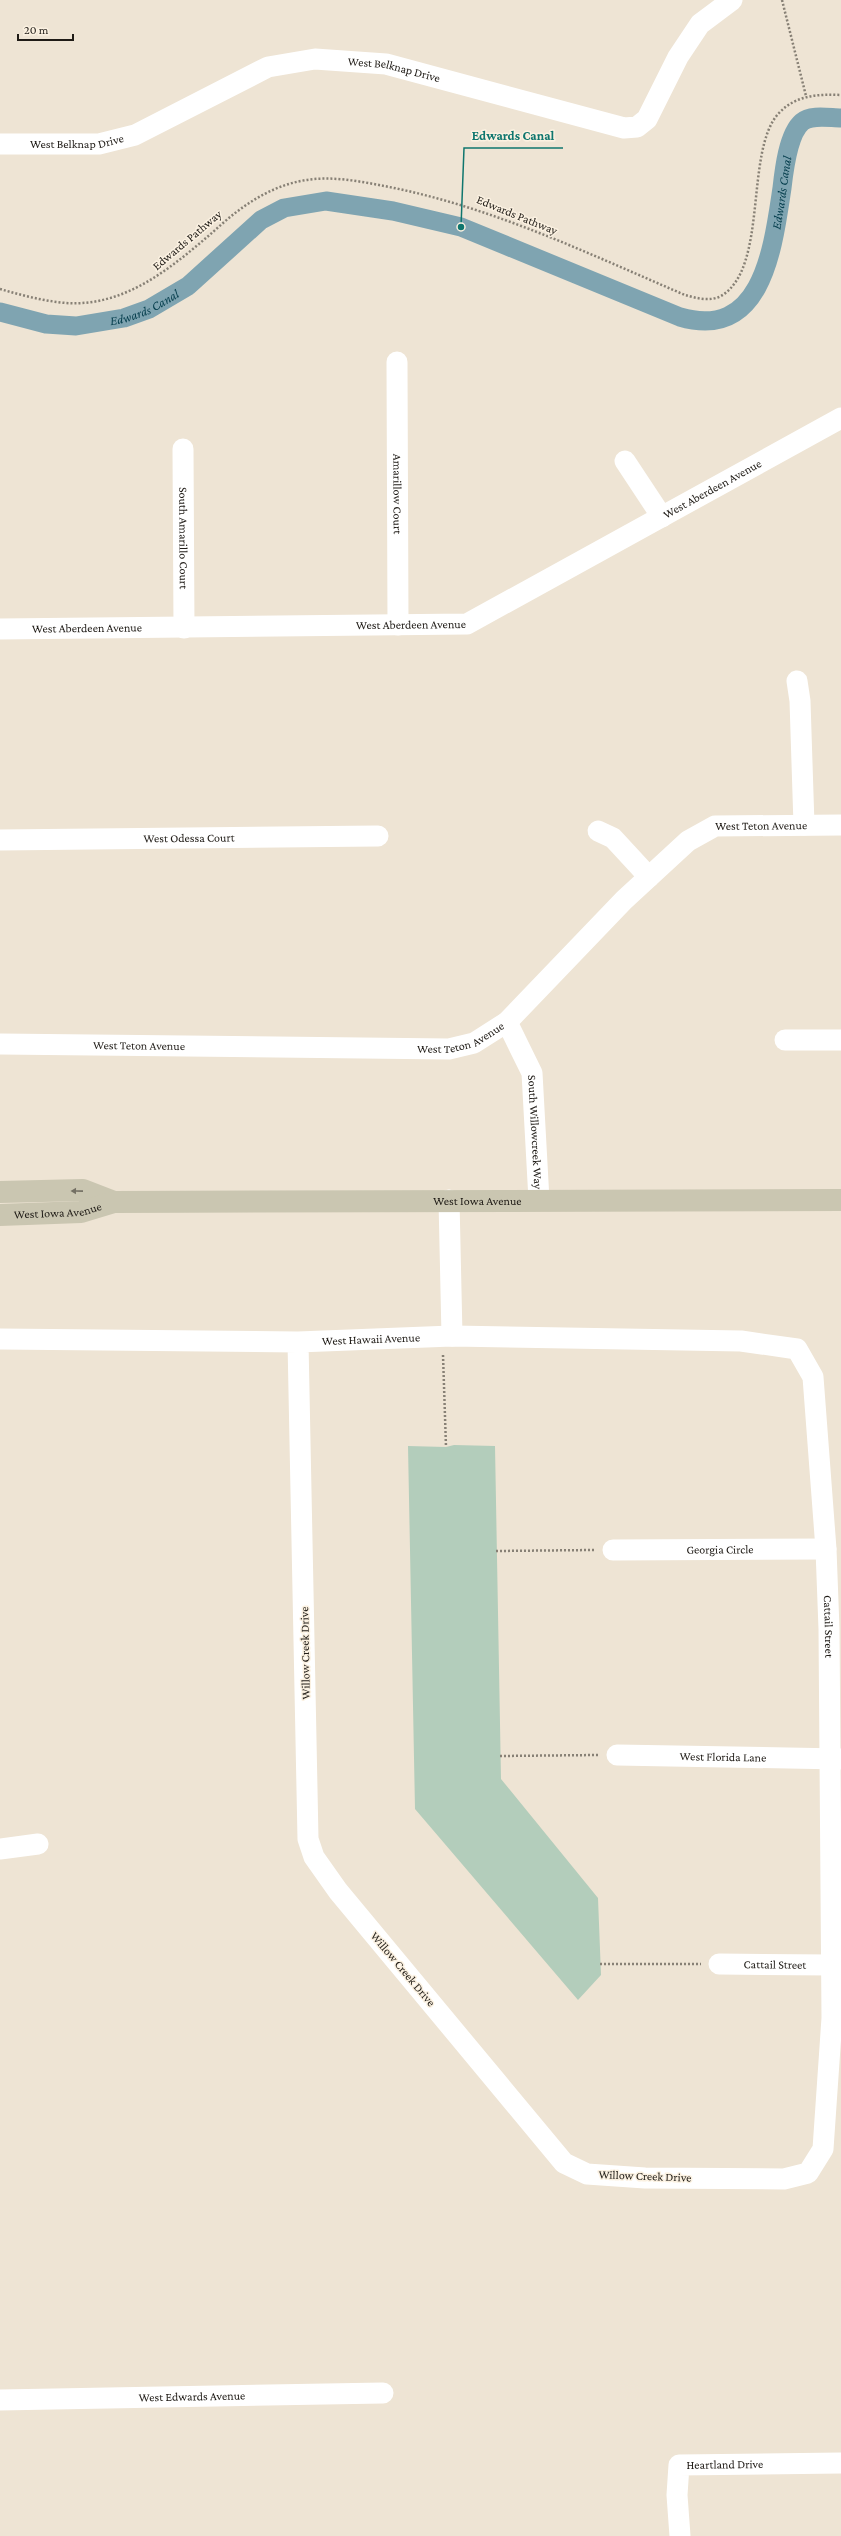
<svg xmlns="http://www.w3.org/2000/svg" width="841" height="2536" font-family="'Crimson Pro',serif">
<rect width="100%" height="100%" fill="#eee4d4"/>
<polygon fill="#b3cdbb" points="454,1445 495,1446 501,1779 598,1898 601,1975 578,2000 415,1809 408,1446 446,1447"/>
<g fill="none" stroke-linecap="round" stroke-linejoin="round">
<path stroke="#7fa4b1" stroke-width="19" id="s1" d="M0,312l46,12 30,2 48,-8 25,-9 39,-23 73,-66 23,-12 42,-7 67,10 68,16 219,90c83,24 93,-70 102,-129 2,-18 6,-54 20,-66 9,-8 28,-4 39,-4"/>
<g stroke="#878075" stroke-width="2.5" stroke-dasharray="2 2" stroke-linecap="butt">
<polyline points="782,0 806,96"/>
<path d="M0,289c21,6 43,12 66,14 59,4 105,-35 147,-71 27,-25 56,-46 93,-52 25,-4 53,1 78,6 106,20 203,67 301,109 11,3 25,7 36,1 48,-28 23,-146 58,-183 17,-18 39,-19 62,-18"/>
<polyline points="443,1355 446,1447"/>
<polyline points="496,1551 594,1550"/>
<polyline points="500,1756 598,1755"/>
<polyline points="600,1964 701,1964"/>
</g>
<g stroke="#fff" stroke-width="21">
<path id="s2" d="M0,144h99l36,-9 133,-68 47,-8 71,5 238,64 13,-1 10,-8 31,-62 22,-33 32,-24"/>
<path id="s3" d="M397,362l1,263"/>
<path id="s4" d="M183,449l1,179"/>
<polyline points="625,461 662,517"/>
<path id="s5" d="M0,629l467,-5 374,-206"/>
<polyline points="797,681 800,701 804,825"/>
<polyline points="598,831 613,838 649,877"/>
<path id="s6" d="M0,840l378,-4"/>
<path id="s7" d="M507,1022l25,51 7,127"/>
<polyline points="785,1040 841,1040"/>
<path id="s8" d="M0,1044l449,5 25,-6 33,-21 117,-122 64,-59 27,-15 126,-1"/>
<polyline points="449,1200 452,1336"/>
<path id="s9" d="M0,1339l298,3 154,-6 289,5 56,8 16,28 13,172 3,80 3,389 -9,131 -15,24 -24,6 -139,-1 -58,-4 -23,-11 -226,-272 -24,-34 -6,-18 -10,-497"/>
<path id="s10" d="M613,1550l213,-1"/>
<path id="s11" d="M617,1755l224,4"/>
<polyline points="0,1849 38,1844"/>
<path id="s12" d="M719,1964l112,1"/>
<path id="s13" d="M0,2400l383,-7"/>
<path id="s14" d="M680,2536l-3,-41 2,-30 162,-2"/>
</g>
<g stroke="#cac6b1" stroke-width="22">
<polyline points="0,1192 83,1190 114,1202"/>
<path id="s15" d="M0,1215l81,-3 33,-10 727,-2"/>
</g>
</g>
<defs><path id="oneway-solid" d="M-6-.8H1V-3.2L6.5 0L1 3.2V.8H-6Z"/></defs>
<use fill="#747064" href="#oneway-solid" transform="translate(77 1191) rotate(-179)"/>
<g text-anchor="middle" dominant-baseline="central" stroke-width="3" stroke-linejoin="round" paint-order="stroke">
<g font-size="12" fill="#1f1b16" stroke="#fbf1e1">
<text stroke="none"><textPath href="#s2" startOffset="413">West Belknap Drive</textPath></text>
<text stroke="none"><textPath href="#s2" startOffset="77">West Belknap Drive</textPath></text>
<text transform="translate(517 215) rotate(22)">Edwards Pathway</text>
<text transform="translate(187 240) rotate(-40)">Edwards Pathway</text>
<text stroke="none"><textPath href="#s5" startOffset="747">West Aberdeen Avenue</textPath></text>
<text stroke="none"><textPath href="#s3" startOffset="132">Amarillow Court</textPath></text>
<text stroke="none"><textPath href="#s4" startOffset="89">South Amarillo Court</textPath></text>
<text stroke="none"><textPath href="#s5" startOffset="411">West Aberdeen Avenue</textPath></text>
<text stroke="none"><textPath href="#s5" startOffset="87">West Aberdeen Avenue</textPath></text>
<text stroke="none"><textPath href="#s8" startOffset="847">West Teton Avenue</textPath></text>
<text stroke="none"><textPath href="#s6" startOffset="189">West Odessa Court</textPath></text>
<text stroke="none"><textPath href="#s8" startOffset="463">West Teton Avenue</textPath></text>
<text stroke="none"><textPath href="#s8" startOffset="139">West Teton Avenue</textPath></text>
<text stroke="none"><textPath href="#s7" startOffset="116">South Willowcreek Way</textPath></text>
<text stroke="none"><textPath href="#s15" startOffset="479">West Iowa Avenue</textPath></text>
<text stroke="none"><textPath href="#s15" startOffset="58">West Iowa Avenue</textPath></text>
<text stroke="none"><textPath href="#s9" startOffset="371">West Hawaii Avenue</textPath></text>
<text stroke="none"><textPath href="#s10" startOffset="107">Georgia Circle</textPath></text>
<text stroke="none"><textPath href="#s9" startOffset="1080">Cattail Street</textPath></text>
<text transform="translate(305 1653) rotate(-91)">Willow Creek Drive</text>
<text stroke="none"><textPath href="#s11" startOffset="106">West Florida Lane</textPath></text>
<text stroke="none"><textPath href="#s12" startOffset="56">Cattail Street</textPath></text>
<text transform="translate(403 1969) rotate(50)">Willow Creek Drive</text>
<text transform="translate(645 2176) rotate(2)">Willow Creek Drive</text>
<text stroke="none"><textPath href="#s13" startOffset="192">West Edwards Avenue</textPath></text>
<text stroke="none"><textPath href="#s14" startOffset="117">Heartland Drive</textPath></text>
</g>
<g font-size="13" font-style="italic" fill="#043d4c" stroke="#fbf1e1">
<text stroke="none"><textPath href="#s1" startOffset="928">Edwards Canal</textPath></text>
<text stroke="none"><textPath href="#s1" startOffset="149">Edwards Canal</textPath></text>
</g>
</g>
<path fill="none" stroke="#0f766e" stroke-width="1.5" d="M461 227L464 148H563"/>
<circle fill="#0f766e" stroke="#fbf1e1" stroke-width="1.5" cx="461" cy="227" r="4"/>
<g font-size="13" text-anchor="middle" font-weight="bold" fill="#0f766e" stroke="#fbf1e1" stroke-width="3" stroke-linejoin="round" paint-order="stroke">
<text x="513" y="140">Edwards Canal</text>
</g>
<path d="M18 34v6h55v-6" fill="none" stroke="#1f1b16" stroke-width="2"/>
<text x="24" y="34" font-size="12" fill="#1f1b16" stroke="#fbf1e1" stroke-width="3" paint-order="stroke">20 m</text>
</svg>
